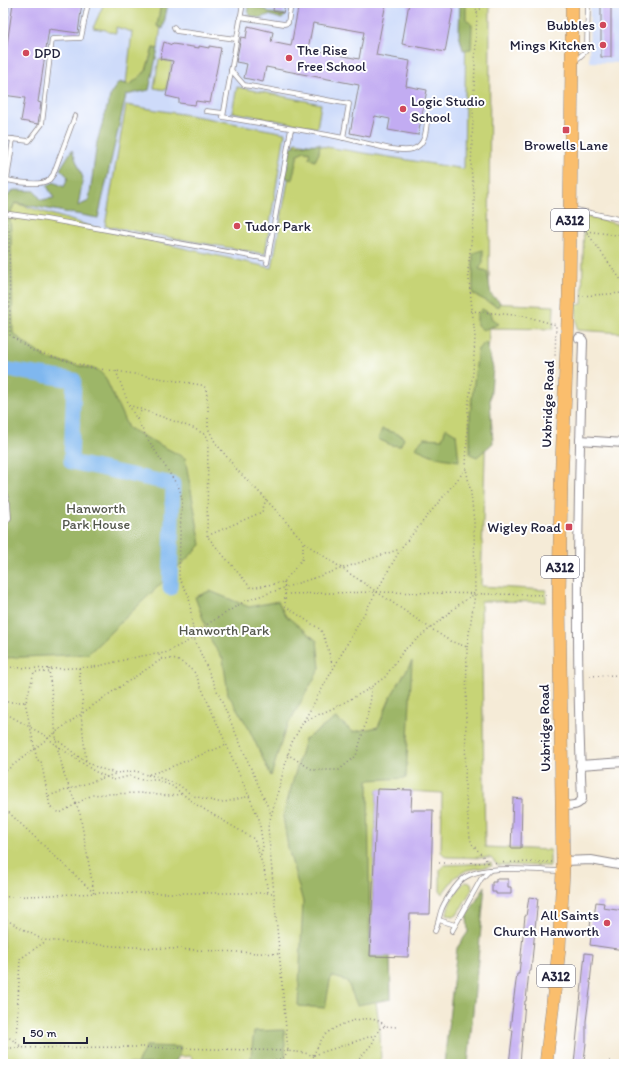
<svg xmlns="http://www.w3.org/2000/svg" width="627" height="1067" font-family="Itim,sans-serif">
<rect width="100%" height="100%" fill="#fff"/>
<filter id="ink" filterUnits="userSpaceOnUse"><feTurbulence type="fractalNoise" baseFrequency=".025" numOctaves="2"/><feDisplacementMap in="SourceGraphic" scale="8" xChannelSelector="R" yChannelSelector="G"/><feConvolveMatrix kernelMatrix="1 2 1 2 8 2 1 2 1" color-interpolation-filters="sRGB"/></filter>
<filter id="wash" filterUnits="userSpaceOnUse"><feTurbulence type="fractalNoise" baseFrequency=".012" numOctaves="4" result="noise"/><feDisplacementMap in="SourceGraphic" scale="16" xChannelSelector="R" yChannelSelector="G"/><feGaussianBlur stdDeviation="0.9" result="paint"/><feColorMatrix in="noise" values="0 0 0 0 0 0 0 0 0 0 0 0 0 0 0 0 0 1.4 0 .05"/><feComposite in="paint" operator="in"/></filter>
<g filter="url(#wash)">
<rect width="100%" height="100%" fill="#f5ebd7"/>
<g fill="#cedbfa">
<polygon points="3,3 464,3 466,21 460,443 3,202"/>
<polygon points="590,3 624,3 624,63 589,62"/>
</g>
<g fill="#c7d476" stroke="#747b58">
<polygon points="104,3 164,3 158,49 153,48 146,71 130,85 126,84 132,32 116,27 116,33 108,32 106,30 93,28"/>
<polygon points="464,3 540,3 541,5 490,5 489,303 554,306 553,329 489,328 481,586 546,590 546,602 481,601 485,847 550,850 550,866 497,865 491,858 446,857 441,852 442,793 377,789 370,956 380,1032 381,1064 194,1064 191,1056 155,1058 155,1064 3,1064 3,209 15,203 99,229 272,268 295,142 464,169 466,21 464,20"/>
<polygon points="159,59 172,62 166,90 154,88"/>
<polygon points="237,87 321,104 317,128 232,112"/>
<polygon points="126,105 206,118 285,133 265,254 105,226"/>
<polygon points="584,215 624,226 624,333 577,330 576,305 582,304"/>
<polygon points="491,863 492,866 467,870 455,877 442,894 440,891 440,870 444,865"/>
<path d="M465,882l6,1 1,6 -15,26 -5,1 -5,-2c0,-8 11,-28 18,-32z"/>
</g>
<g fill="#9db667" stroke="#606c51">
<polygon points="161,3 168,3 163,29 157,26"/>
<polygon points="247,3 256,3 257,7 267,10 269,13 286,15 282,19 269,15 258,18 249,15"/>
<polygon points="460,3 466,3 466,19 472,25 471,49 463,50 459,34"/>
<polygon points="153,48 158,49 149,90 126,95 98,218 15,203 8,218 10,218 11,233 13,333 30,347 48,359 98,370 105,377 128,428 185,458 201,545 88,654 3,658 3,200 14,190 35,191 41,200 54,198 47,186 54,182 64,187 68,177 60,169 72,150 83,178 78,206 89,201 97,142 111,93 119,82 130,85 146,71"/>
<polygon points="320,144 319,153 315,161 309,158 310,152 304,151 298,154 292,180 285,177 291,147 297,145"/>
<polygon points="483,250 483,263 479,269 487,271 491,295 500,302 498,307 473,294 473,253"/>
<polygon points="482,309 491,314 491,318 499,324 483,330 477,325 477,314"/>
<polygon points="486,342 493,368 490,401 493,443 477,457 470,454 470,415 478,349"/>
<polygon points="446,428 456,434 459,461 436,457 415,448 424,438 442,439"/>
<polygon points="382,429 401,435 404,439 400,446 391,445 378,439"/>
<polygon points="210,591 249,607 278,601 285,615 317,641 320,668 285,730 271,776 248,727 228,694 223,659 212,643 195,597"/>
<polygon points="412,661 406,778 368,780 370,956 390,956 391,999 357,1005 347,981 331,976 325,1008 298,1006 303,902 288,848 283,816 305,739 336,718 353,732 378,727 391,696"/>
<polygon points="485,886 468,1064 444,1064 457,948 468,932 467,916"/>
<polygon points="284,1030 286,1064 250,1064 254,1031"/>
<polygon points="146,1046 181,1047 177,1060 170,1064 137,1064"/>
</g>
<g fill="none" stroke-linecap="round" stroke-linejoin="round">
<polyline stroke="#7fb7ef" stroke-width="15" points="3,369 74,380 71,462 173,484 170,588"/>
</g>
<g id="blocks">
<g fill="#c2acf2" fill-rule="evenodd">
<polygon points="13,3 82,3 78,33 49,29 38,102 41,103 38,124 21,121 25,98 3,95 3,72"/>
<polygon points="274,3 285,5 283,13 273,11"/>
<path d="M299,3h87l-10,52 34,6 -4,25 21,4 -9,45 -30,-5 2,-11 -15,-3 -5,21 -20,-4 9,-48 -93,-18 -3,15 -19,-4 3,-14 -11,-2 5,-25 5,1 2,-12 25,6 -2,10 20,4zM313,23l51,9 -5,27 -51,-10z"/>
<polygon points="409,3 454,3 445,52 402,44"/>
<rect x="601" y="3" width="10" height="54"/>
<polygon points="164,42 172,45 173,44 199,48 199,46 209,48 209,46 221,48 210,103 196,101 195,105 179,103 179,99 166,96 173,61 160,59"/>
<polygon points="377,789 412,790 411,810 433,810 430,914 410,914 408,957 370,956"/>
<polygon points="513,798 522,799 521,848 511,848"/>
<polygon points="496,879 508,879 508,887 511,887 511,894 496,894 496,892 492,892 492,882 496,882"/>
<polygon points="529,897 538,898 531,971 529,971 526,1001 525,1001 520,1064 509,1064 513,1030 510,1030 513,1004 517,974 519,974 525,916 526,916"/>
<polygon points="596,902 604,903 603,908 624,911 624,950 590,945 592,929 590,929 591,916 594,917"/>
<polygon points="585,953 593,954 590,983 591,983 586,1021 586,1043 584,1061 582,1061 582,1064 574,1064"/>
</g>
</g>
</g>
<g filter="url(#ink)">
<use href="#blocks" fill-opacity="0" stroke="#8c8689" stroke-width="1"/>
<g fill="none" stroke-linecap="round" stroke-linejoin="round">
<defs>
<g id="service">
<path d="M243,3l-20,114c40,7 81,13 121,21 15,3 56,16 69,11 12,-4 13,-17 14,-28"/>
<polyline points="240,17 284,24 288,23 291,3"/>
<polyline points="174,27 176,31 236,39"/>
<polyline points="3,30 7,3"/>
<polyline points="576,60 585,52 587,46 588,3"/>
<polyline points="231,70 244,85 349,104 343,138"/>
<polyline points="206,111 223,113"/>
<polyline points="3,138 29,141 42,124 52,39 81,38 88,3"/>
<polyline points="7,180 13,139"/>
<path d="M3,190l4,-10c10,2 34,6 42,0 1,-1 2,-3 4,-5l22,-59"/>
<polyline points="572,209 624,220"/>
<polyline points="3,213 46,219 267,259"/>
<polyline points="267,263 291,129"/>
<polyline points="3,490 8,503 9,518 3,526"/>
<polyline points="439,920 455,925"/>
<path d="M435,931c3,-6 4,-14 6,-20 3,-9 15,-27 23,-33 20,-15 72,-7 97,-7"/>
<polyline points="452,931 481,879 490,870"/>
</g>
<g id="minor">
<polyline points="580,440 624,443"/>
<polyline points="580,765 624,762"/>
<path d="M562,806c9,-1 16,1 20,-7 -7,-153 -4,-305 1,-458l-1,-2 -3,-1"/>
<polyline points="563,861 591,860 624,866"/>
</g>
<polyline id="primary" points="546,1064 559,949 563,871 559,595 561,485 569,296 572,62 572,3"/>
</defs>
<use href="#service" stroke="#8c8689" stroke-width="5.5"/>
<use href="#minor" stroke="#8c8689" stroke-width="10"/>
<use href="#primary" stroke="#8c8689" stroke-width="14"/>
<g stroke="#8c8689" stroke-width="1.5" stroke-dasharray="1 3" stroke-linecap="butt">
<polyline points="477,12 487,3"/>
<polyline points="4,220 9,228 10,335 33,351 92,368 116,371 201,385 206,388 208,407 208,428 215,442 238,471 262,495 306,544 430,628 450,641 467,647 465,788 470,838 472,844 488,862"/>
<polyline points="580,231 586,231 624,284"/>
<polyline points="586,231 624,236"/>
<polyline points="579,296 624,293"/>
<polyline points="471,311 525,316 556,325 555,358"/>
<polyline points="116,371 129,405 193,428 206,435 208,439 207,536"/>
<polyline points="129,405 147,438 179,488 182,498 180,535 179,578 189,596 194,638 271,814"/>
<polyline points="137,419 140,412 144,410"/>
<polyline points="266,499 262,512 207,536 251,588 284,582 303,558 303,542"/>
<polyline points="284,582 285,594 377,592 549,595"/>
<polyline points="285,594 285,606 321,630 327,645 333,668"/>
<polyline points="467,647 475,594 474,522 471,493 466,469 468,407 473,373 475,337 468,270 474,217 474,193 471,168 477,12 475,3"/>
<path d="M162,659c16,-1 21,3 33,14l64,146 4,28 -3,10"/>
<polyline points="3,667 51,669 94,667 141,656 165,653 194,638 198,630 245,601 400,549"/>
<polyline points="79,668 83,707 81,714 86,761"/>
<polyline points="49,669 57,746 94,771 113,780 130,776 142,780 157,780 172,786 197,805 254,839 264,869 268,893"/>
<polyline points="586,676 624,675"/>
<polyline points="3,702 26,702 34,672 50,672"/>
<polyline points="25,702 37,760 41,761 48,796 115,774"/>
<polyline points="3,712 46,736 57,746 65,777 80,814 94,893"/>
<polyline points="304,721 336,707 367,690 385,677 404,650 462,602 475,594"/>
<polyline points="56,739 79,757 98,768 116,773 136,771 147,775 163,770 226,745"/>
<polyline points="287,754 313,770 339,770 356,756 364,729 371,698 371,688"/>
<polyline points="3,773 56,732 109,694 162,659 159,655"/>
<polyline points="148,775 155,776 179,785 193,796 218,802 225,802 250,796"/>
<polyline points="48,796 50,807 60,813 92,795 106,794 140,793 170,796 181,794"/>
<polyline points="3,807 94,893"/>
<polyline points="439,863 553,862"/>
<polyline points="3,897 99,893 274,893"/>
<polyline points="3,918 43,940 114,946 279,954"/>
<polyline points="3,1033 22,1047"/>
<polyline points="16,1043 20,959 46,941"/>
<polyline points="3,1048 141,1047 288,1051"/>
<path d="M313,1055c4,-6 7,-14 11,-19 11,-12 49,-26 61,-10"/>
<polyline points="314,1055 375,1035"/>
<polyline points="610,1060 610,1064"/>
<polyline points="268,1064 284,1057 288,1051"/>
<path d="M317,1064c-1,-13 -18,-11 -29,-13l-20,-224 23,-83 110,-196 65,-79"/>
<polyline points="354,1064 372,1044 379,1029 385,1026 397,1027"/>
</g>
<use href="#service" stroke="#fff" stroke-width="4"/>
<use href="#minor" stroke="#fff" stroke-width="8"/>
<use href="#primary" stroke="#fabe6d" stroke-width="13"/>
</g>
</g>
<g fill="#d1495b" stroke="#fff" stroke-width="1.5">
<circle cx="603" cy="25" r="4"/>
<circle cx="603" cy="45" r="4"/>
<circle cx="26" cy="53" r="4"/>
<circle cx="289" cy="58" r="4"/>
<circle cx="403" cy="109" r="4"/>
<rect x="562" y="126" width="8" height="8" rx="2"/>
<circle cx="237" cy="226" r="4"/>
<rect x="565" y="523" width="8" height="8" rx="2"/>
<circle cx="607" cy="923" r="4"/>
</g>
<g text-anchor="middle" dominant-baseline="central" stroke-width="4" stroke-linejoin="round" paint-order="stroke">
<g fill="#fff" stroke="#646476" stroke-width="1">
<rect x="551" y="209" width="38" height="22" rx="3"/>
<rect x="541" y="556" width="38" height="22" rx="3"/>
<rect x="537" y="965" width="38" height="22" rx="3"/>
</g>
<g font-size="13" font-weight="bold" fill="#22223b">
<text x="570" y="220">A312</text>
<text x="560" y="567">A312</text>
<text x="556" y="976">A312</text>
</g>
<g font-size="14" fill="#22223b" stroke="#fff" text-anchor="end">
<text x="595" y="25">Bubbles</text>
<text x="595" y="45">Mings Kitchen</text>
<text x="297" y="50" text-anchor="start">The Rise<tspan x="297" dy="16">Free School</tspan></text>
<text x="34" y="53" text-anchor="start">DPD</text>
<text x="411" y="101" text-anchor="start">Logic Studio<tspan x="411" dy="16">School</tspan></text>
<text x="566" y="145" text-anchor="middle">Browells Lane</text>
<text x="245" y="226" text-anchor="start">Tudor Park</text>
<text x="561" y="527">Wigley Road</text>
<text x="599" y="915">All Saints<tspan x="599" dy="16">Church Hanworth</tspan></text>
</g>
<g font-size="14" fill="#22223b" stroke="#fff">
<text transform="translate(548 404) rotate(-88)">Uxbridge Road</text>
<text transform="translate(545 728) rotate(-91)">Uxbridge Road</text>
</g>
<g font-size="14" fill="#54574d" stroke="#fff">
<text x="96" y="508">Hanworth<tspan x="96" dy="16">Park House</tspan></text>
<text x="224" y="630">Hanworth Park</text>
</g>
</g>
<rect width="627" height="1067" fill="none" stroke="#fff" stroke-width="16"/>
<path d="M24 1037v6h63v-6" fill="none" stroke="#22223b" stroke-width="2"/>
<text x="30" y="1037" font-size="12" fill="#22223b" stroke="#ffffff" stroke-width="3" paint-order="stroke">50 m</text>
</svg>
